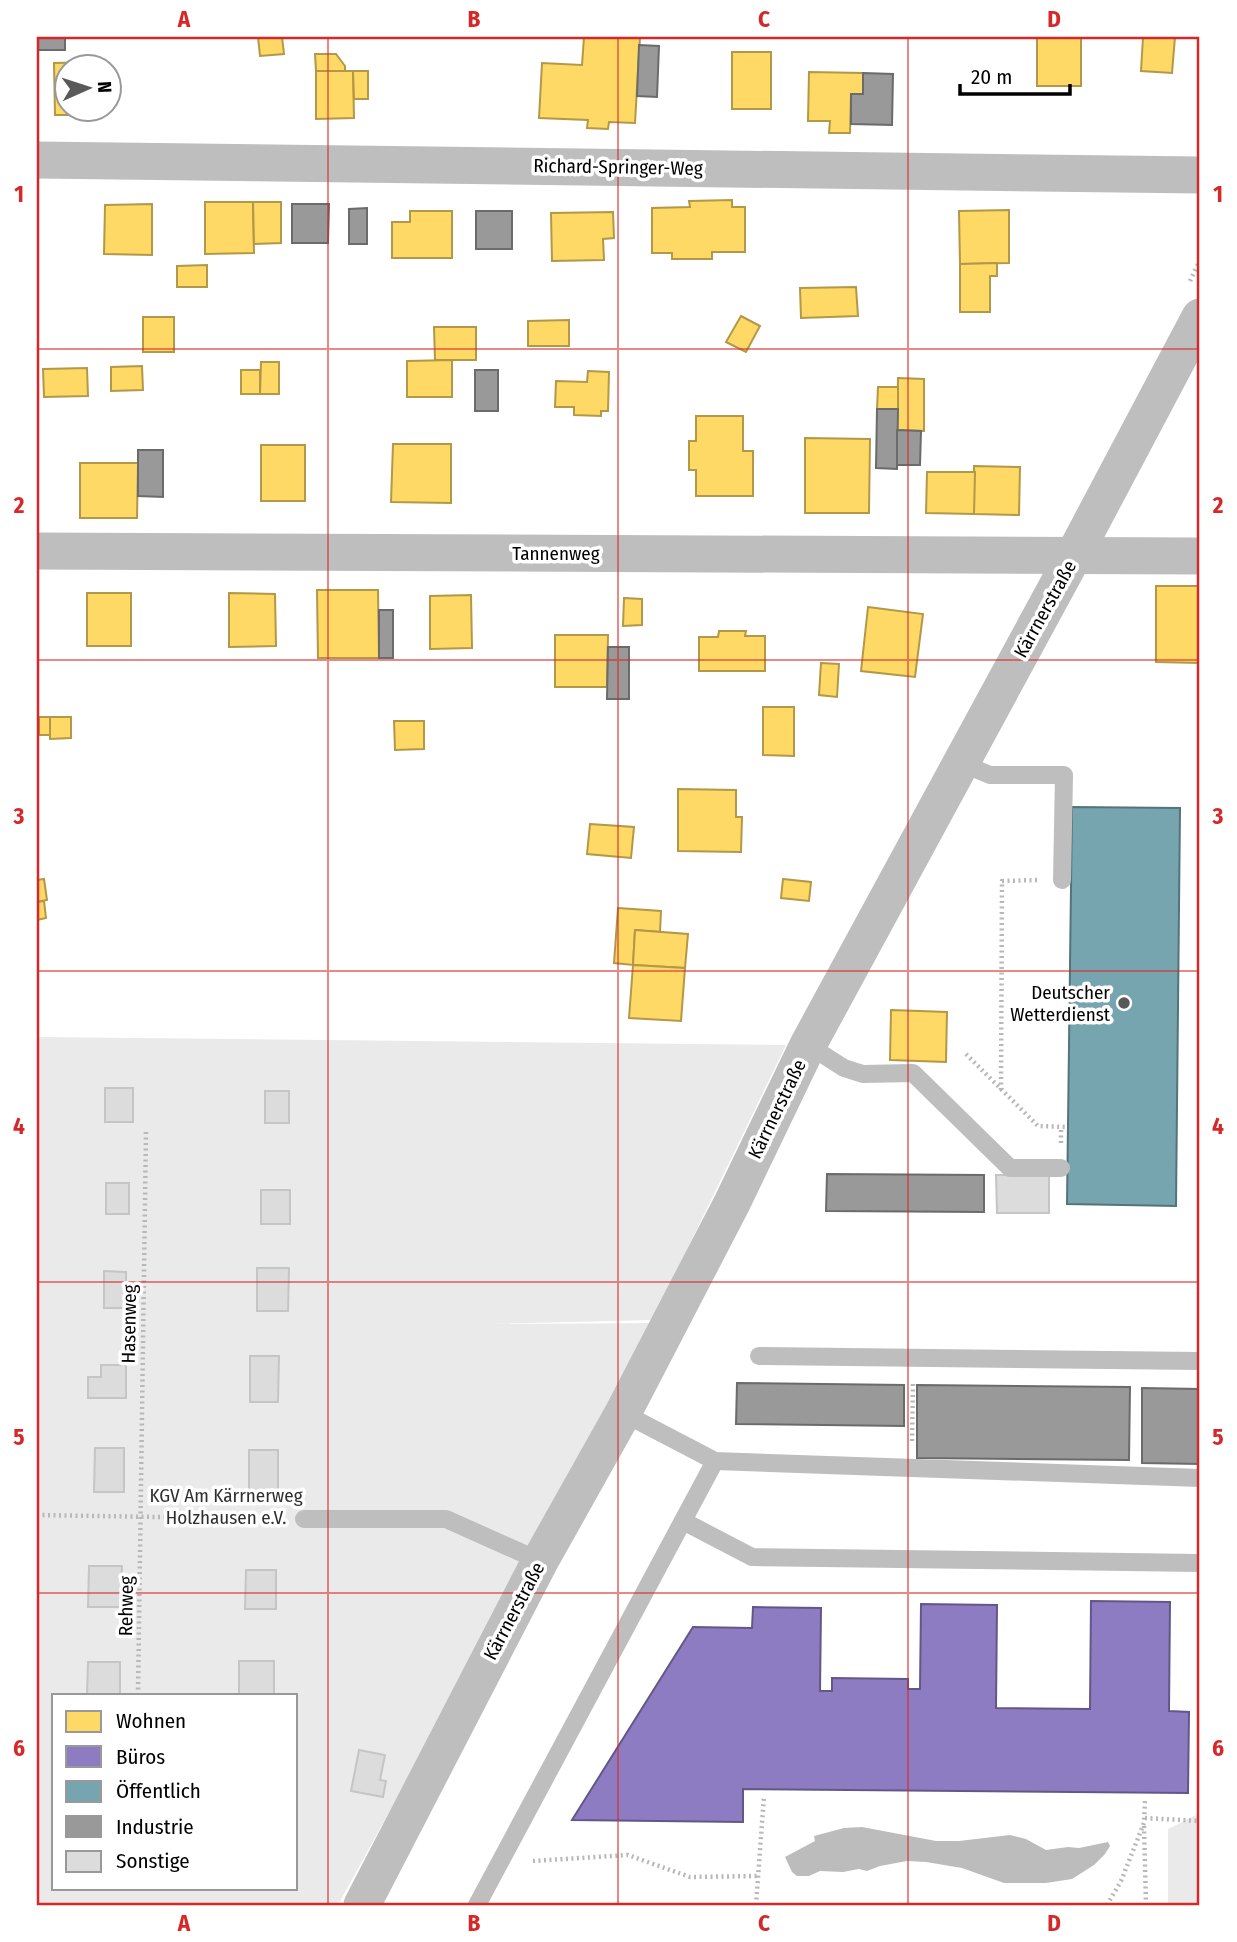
<svg xmlns="http://www.w3.org/2000/svg" width="1237" height="1942" font-family="'Fira Sans Condensed',sans-serif">
<rect width="100%" height="100%" fill="#fff"/>
<g fill="#eaeaea" fill-rule="evenodd">
<path d="M37,1037l749,8 -133,275 -162,4 167,-1 -320,582h-301zM54,1695h242v193h-242z"/>
<polygon points="1200,1813 1200,1905 1168,1905 1168,1829"/>
</g>
<polygon fill="#bcbcbc" points="862,1827 936,1841 959,1841 1010,1835 1026,1839 1046,1850 1068,1847 1079,1848 1108,1842 1110,1846 1105,1854 1094,1865 1072,1879 1046,1883 1004,1883 962,1868 926,1862 907,1861 880,1866 867,1871 859,1869 843,1872 820,1871 809,1876 797,1876 792,1872 785,1857 815,1841 814,1836 844,1828"/>
<g fill="#ffd966" stroke="#b29847" stroke-width="2">
<polygon points="258,37 282,37 284,54 260,56"/>
<polygon points="584,37 640,37 635,123 609,122 608,129 587,128 588,120 539,118 542,63 582,65"/>
<rect x="1037" y="37" width="44" height="49"/>
<polygon points="1143,37 1175,37 1172,73 1141,71"/>
<rect x="732" y="52" width="39" height="57"/>
<polygon points="315,54 336,54 345,66 345,71 316,71"/>
<polygon points="98,62 98,66 66,66 66,108 98,108 98,115 55,115 54,63"/>
<polygon points="316,71 353,71 354,118 316,119"/>
<polygon points="353,71 368,71 368,99 354,99"/>
<polygon points="809,72 863,73 863,94 851,94 850,133 829,133 830,121 808,121"/>
<polygon points="732,200 732,207 745,207 745,252 712,252 712,259 672,259 672,253 652,253 652,208 690,207 689,201"/>
<polygon points="205,202 253,202 254,253 205,254"/>
<polygon points="253,202 281,202 281,243 254,244"/>
<polygon points="152,204 152,255 104,254 105,205"/>
<polygon points="1009,210 1009,263 960,264 959,211"/>
<polygon points="410,211 452,211 452,258 392,258 392,222 410,222"/>
<polygon points="613,212 614,238 603,239 604,260 552,261 551,213"/>
<polygon points="997,263 997,276 990,276 990,312 960,312 960,264"/>
<polygon points="207,265 207,287 177,287 177,266"/>
<polygon points="856,287 858,316 801,318 800,288"/>
<polygon points="741,316 760,326 746,352 726,342"/>
<rect x="143" y="317" width="31" height="35"/>
<polygon points="569,320 569,346 528,346 528,321"/>
<polygon points="434,327 476,327 476,360 435,360"/>
<polygon points="452,360 452,397 407,397 407,361"/>
<polygon points="261,362 279,362 279,394 260,394"/>
<polygon points="142,366 143,390 111,391 111,367"/>
<polygon points="87,368 88,396 44,397 43,369"/>
<rect x="241" y="370" width="19" height="24"/>
<polygon points="588,371 609,372 608,411 601,411 601,416 574,415 574,407 555,407 556,381 587,382"/>
<polygon points="898,378 924,379 924,431 897,430"/>
<polygon points="878,387 898,387 898,409 877,409"/>
<polygon points="696,416 743,416 743,451 753,451 753,496 696,496 696,470 689,470 689,441 696,441"/>
<polygon points="805,438 870,439 869,513 805,513"/>
<polygon points="393,444 451,444 451,503 391,502"/>
<rect x="261" y="445" width="44" height="56"/>
<polygon points="80,463 138,463 137,518 80,518"/>
<polygon points="974,466 1020,467 1019,515 974,514"/>
<polygon points="927,472 975,472 974,514 926,513"/>
<polygon points="1156,586 1200,586 1200,663 1156,662"/>
<polygon points="317,590 378,590 379,658 318,658"/>
<rect x="87" y="593" width="44" height="53"/>
<polygon points="229,593 275,594 276,646 229,647"/>
<polygon points="471,595 472,648 430,649 430,596"/>
<polygon points="624,598 642,599 642,625 623,626"/>
<polygon points="868,607 923,614 915,677 861,671"/>
<polygon points="719,631 746,631 745,636 765,636 765,671 699,671 699,637 718,637"/>
<polygon points="555,635 608,635 607,687 555,687"/>
<polygon points="821,663 839,664 837,697 819,695"/>
<polygon points="763,707 794,707 794,756 763,755"/>
<rect x="39" y="717" width="11" height="18"/>
<polygon points="50,717 71,717 71,738 50,739"/>
<polygon points="394,721 424,721 424,749 395,750"/>
<polygon points="678,789 736,790 736,817 742,817 741,852 678,851"/>
<polygon points="590,824 634,827 631,858 587,854"/>
<polygon points="44,879 47,900 37,902 37,880"/>
<polygon points="783,879 811,882 809,901 781,898"/>
<polygon points="44,901 46,918 37,920 37,902"/>
<polygon points="618,908 661,911 660,932 635,930 633,965 614,963"/>
<polygon points="635,930 688,934 685,968 633,965"/>
<polygon points="633,965 685,968 681,1021 629,1018"/>
<polygon points="891,1010 947,1012 946,1062 890,1060"/>
</g>
<polygon fill="#8e7cc3" stroke="#635788" stroke-width="2" points="1091,1601 1170,1602 1169,1711 1189,1712 1188,1793 743,1789 743,1822 572,1820 693,1627 752,1628 753,1607 821,1608 820,1691 832,1691 832,1678 908,1679 908,1689 920,1689 921,1604 997,1605 996,1708 1090,1709"/>
<polygon fill="#76a5af" stroke="#53747a" stroke-width="2" points="1072,807 1180,808 1176,1206 1067,1204"/>
<g fill="#999" stroke="#6b6b6b" stroke-width="2">
<rect x="37" y="37" width="28" height="13"/>
<polygon points="639,45 659,46 657,97 637,96"/>
<polygon points="863,73 893,74 892,125 851,124 851,94 863,94"/>
<polygon points="292,204 329,204 328,243 292,243"/>
<polygon points="367,208 367,244 349,244 349,209"/>
<rect x="476" y="211" width="36" height="38"/>
<rect x="475" y="370" width="23" height="41"/>
<polygon points="877,409 898,409 897,469 876,468"/>
<polygon points="897,430 921,431 920,465 897,465"/>
<polygon points="138,450 163,450 163,497 138,496"/>
<rect x="379" y="610" width="14" height="48"/>
<polygon points="608,647 629,647 629,699 607,699"/>
<polygon points="827,1174 984,1175 984,1212 826,1211"/>
<polygon points="737,1383 904,1385 904,1426 736,1424"/>
<polygon points="917,1385 1130,1387 1129,1460 917,1458"/>
<polygon points="1142,1388 1200,1389 1200,1464 1142,1463"/>
</g>
<g fill="#dcdcdc" stroke="#c5c5c5" stroke-width="2">
<rect x="105" y="1088" width="28" height="34"/>
<rect x="265" y="1091" width="24" height="32"/>
<polygon points="996,1175 1049,1175 1049,1213 997,1213"/>
<rect x="106" y="1183" width="23" height="31"/>
<rect x="261" y="1190" width="29" height="34"/>
<polygon points="257,1268 289,1268 288,1311 257,1311"/>
<polygon points="104,1271 126,1272 126,1308 104,1308"/>
<polygon points="250,1356 279,1356 278,1402 250,1402"/>
<polygon points="101,1365 126,1365 126,1398 88,1398 88,1377 101,1377"/>
<polygon points="95,1448 124,1448 124,1492 94,1492"/>
<rect x="249" y="1450" width="29" height="44"/>
<polygon points="89,1566 122,1566 121,1607 88,1607"/>
<polygon points="246,1570 276,1570 276,1609 245,1609"/>
<rect x="239" y="1661" width="35" height="34"/>
<polygon points="88,1662 120,1662 120,1695 87,1695"/>
<polygon points="359,1750 385,1755 380,1780 386,1781 383,1797 351,1791"/>
</g>
<g fill="none" stroke-linecap="round" stroke-linejoin="round">
<g stroke="#b8b8b8" stroke-width="4.5" stroke-dasharray="2 3.5" stroke-linecap="butt">
<polyline points="1190,281 1200,260"/>
<polyline points="966,1054 1038,1126 1068,1127"/>
<polyline points="1001,1090 1002,881 1037,880"/>
<polyline points="1061,1143 1061,1127"/>
<polyline points="912,1441 913,1384"/>
<polyline points="37,1515 278,1519"/>
<polyline points="138,1695 146,1132"/>
<polyline points="1145,1818 1200,1821"/>
<polyline points="1144,1826 1146,1905"/>
<polyline points="533,1861 628,1855 690,1877 759,1876"/>
<polyline points="756,1905 764,1796"/>
<polyline points="1107,1905 1121,1881 1144,1823 1145,1801"/>
</g>
<g stroke="#bebebe" stroke-width="18">
<polyline points="961,763 990,775 1064,775 1062,880"/>
<polyline points="808,1045 844,1068 863,1074 913,1073 1010,1168 1061,1168"/>
<polyline points="759,1356 1200,1361"/>
<polyline points="623,1413 715,1461 1200,1478"/>
<polyline points="304,1519 446,1519 540,1561"/>
<polyline points="683,1521 752,1557 1200,1563"/>
<polyline points="477,1905 715,1461"/>
</g>
<g stroke="#bebebe" stroke-width="37">
<polyline points="37,160 1200,175"/>
<polyline points="37,551 1200,556"/>
<polyline points="362,1905 540,1561 623,1413 732,1203 808,1045 1074,555 1200,317"/>
</g>
</g>
<path fill="none" stroke="#d62828" stroke-width="2" stroke-opacity="0.55" d="M328,37v1868M618,37v1868M908,37v1868M37,349h1163M37,660h1163M37,971h1163M37,1282h1163M37,1593h1163"/>
<circle fill="#595959" stroke="#fff" stroke-width="2.5" cx="1124" cy="1003" r="7"/>
<g text-anchor="middle" dominant-baseline="central" stroke-width="7" stroke-linejoin="round" paint-order="stroke">
<g font-size="19" fill="#000" stroke="#fff">
<text transform="translate(618 167) rotate(1)">Richard-Springer-Weg</text>
<text x="556" y="553">Tannenweg</text>
<text transform="translate(1045 609) rotate(-61)">Kärrnerstraße</text>
<text transform="translate(777 1109) rotate(-64)">Kärrnerstraße</text>
<text transform="translate(129 1324) rotate(-89)">Hasenweg</text>
<text transform="translate(126 1606) rotate(-89)">Rehweg</text>
<text transform="translate(514 1611) rotate(-62)">Kärrnerstraße</text>
</g>
<g font-size="19" fill="#000" stroke="#fff" text-anchor="end">
<text x="1110" y="992">Deutscher<tspan x="1110" dy="22">Wetterdienst</tspan></text>
</g>
<g font-size="19" fill="#2f2f2f" stroke="#fff">
<text x="226" y="1495">KGV Am Kärrnerweg<tspan x="226" dy="22">Holzhausen e.V.</tspan></text>
</g>
</g>
<rect width="1237" height="1942" fill="none" stroke="#ffffff" stroke-width="77"/>
<rect x="52" y="1694" width="245" height="196" fill="#ffffff" stroke="#999999" stroke-width="2"/>
<rect x="66" y="1711" width="35" height="21" fill="#ffd966" stroke="#999999" stroke-width="2"/>
<text x="116" y="1728" font-size="21" fill="#000000">Wohnen</text>
<rect x="66" y="1746" width="35" height="21" fill="#8e7cc3" stroke="#999999" stroke-width="2"/>
<text x="116" y="1764" font-size="21" fill="#000000">Büros</text>
<rect x="66" y="1781" width="35" height="21" fill="#76a5af" stroke="#999999" stroke-width="2"/>
<text x="116" y="1798" font-size="21" fill="#000000">Öffentlich</text>
<rect x="66" y="1816" width="35" height="21" fill="#999999" stroke="#999999" stroke-width="2"/>
<text x="116" y="1834" font-size="21" fill="#000000">Industrie</text>
<rect x="66" y="1851" width="35" height="21" fill="#dcdcdc" stroke="#999999" stroke-width="2"/>
<text x="116" y="1868" font-size="21" fill="#000000">Sonstige</text>
<g transform="translate(88 88) rotate(87)"><circle r="33" fill="#ffffff" stroke="#999999" stroke-width="2"/>
<path d="M0-5L12 26L0 18L-12 26Z" fill="#595959"/>
<text y="-10" font-size="19" font-weight="bold" text-anchor="middle" fill="#000000">N</text>
</g>
<path d="M960 84v10h110v-10" fill="none" stroke="#000000" stroke-width="3.5"/>
<text x="971" y="84" font-size="21" fill="#000000" stroke="#ffffff" stroke-width="5" paint-order="stroke">20 m</text>
<rect x="38" y="38" width="1160" height="1866" fill="none" stroke="#d62828" stroke-width="2.5"/>
<g font-size="23" text-anchor="middle" font-weight="bold" fill="#d62828">
<text x="184" y="27">A</text>
<text x="474" y="27">B</text>
<text x="764" y="27">C</text>
<text x="1054" y="27">D</text>
<text x="19" y="202">1</text>
<text x="1218" y="202">1</text>
<text x="19" y="513">2</text>
<text x="1218" y="513">2</text>
<text x="19" y="824">3</text>
<text x="1218" y="824">3</text>
<text x="19" y="1134">4</text>
<text x="1218" y="1134">4</text>
<text x="19" y="1445">5</text>
<text x="1218" y="1445">5</text>
<text x="19" y="1756">6</text>
<text x="1218" y="1756">6</text>
<text x="184" y="1931">A</text>
<text x="474" y="1931">B</text>
<text x="764" y="1931">C</text>
<text x="1054" y="1931">D</text>
</g>
</svg>
